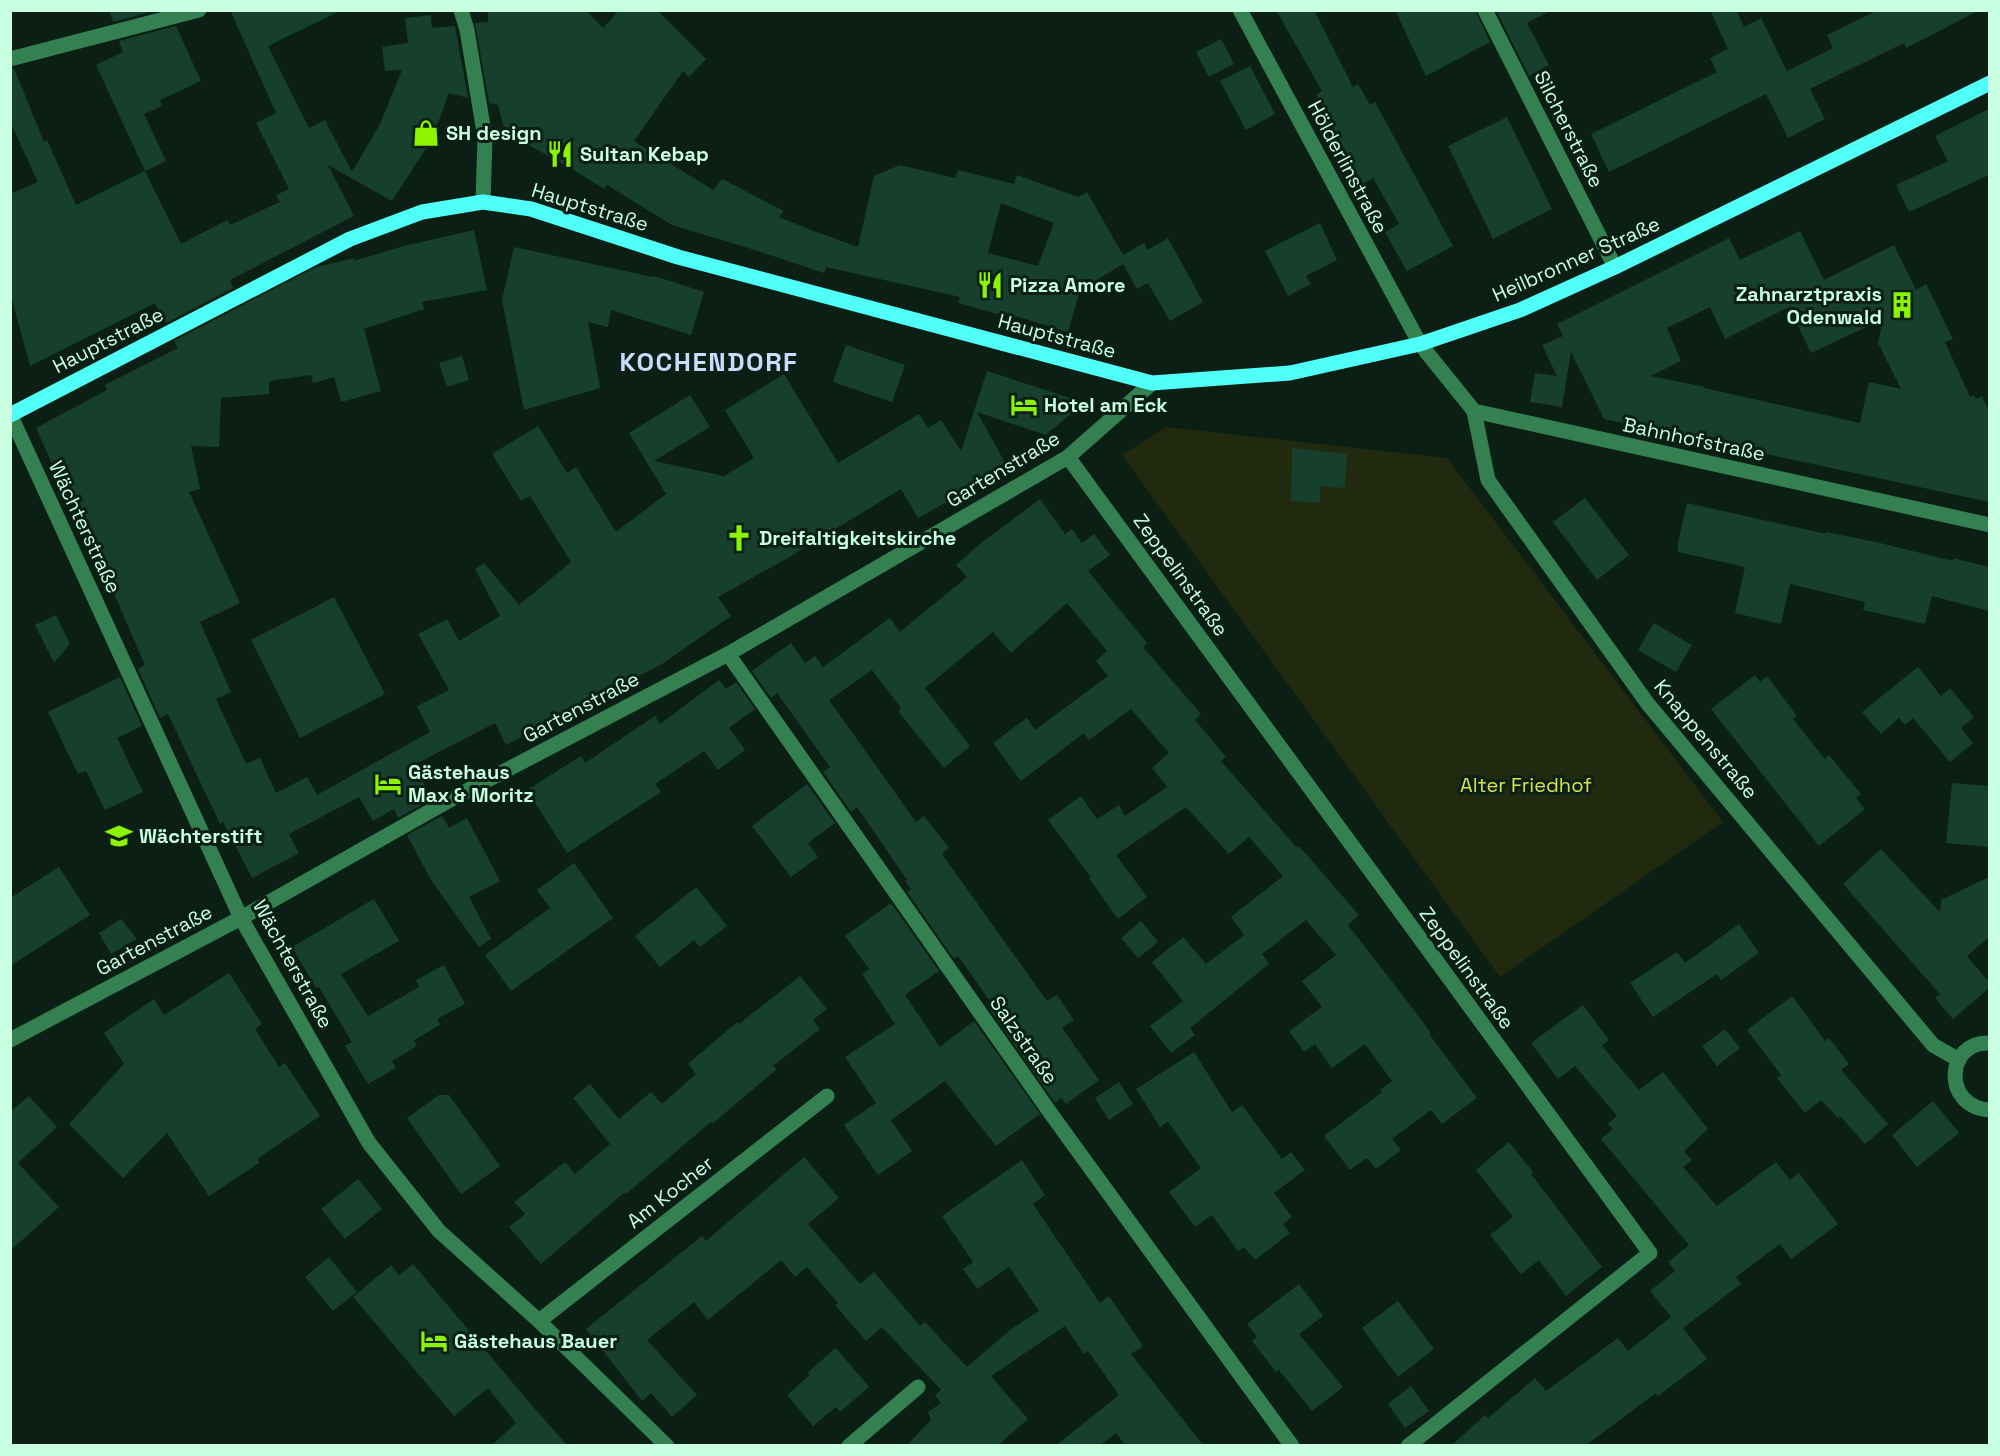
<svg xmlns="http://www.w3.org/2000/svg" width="2000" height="1456" font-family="'Space Grotesk',sans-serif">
<rect width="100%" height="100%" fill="#0b1f15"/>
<polygon fill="#21290e" points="1166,427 1447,458 1723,822 1500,977 1122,455"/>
<g fill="#16402d" fill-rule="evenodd">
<polygon points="109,10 158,10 113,22"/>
<polygon points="230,10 342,10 268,46 309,128 325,120 352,172 380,124 402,70 385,71 382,47 408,43 405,18 431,15 432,28 455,26 468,98 449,93 432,139 392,201 328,165 354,216 230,280 233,288 235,287 166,323 155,303 30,366 10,292 10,194 38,182 10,122 10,69 14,68 44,142 47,140 76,205 145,171 181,244 227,220 230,225 280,202 276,195 289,189 256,123 276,113"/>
<path d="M488,10h98l17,18 16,-18h38l49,49 -17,18 -6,-6 -49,70 79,49 9,-11 62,32 -5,6 32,13 47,17 16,-71 26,-11 55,13 3,-8 56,14 3,-9 61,22 9,-5 36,63 21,-12 4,7 20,-12 35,64 -33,19 -22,-38 -11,6 -14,-25 -43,26 -12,42 -63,-19v3l-47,-13 2,-6 -134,-30 -2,6 -66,-22 -86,-26 -65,-40 -3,4 -32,-20 -67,-37 -7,-27 -9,-2 -14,-80 13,-1zM1001,203l53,20 -16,43 -50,-13z"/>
<polygon points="1276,10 1314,10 1353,87 1358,84 1370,105 1375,102 1453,246 1407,271 1385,232 1399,224 1373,178 1363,184 1316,95 1322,91"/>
<polygon points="1395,10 1475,10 1490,42 1426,76"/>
<polygon points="1496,10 1552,10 1527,23 1549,65 1529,76"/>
<polygon points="1710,10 1736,10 1744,27 1761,18 1787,71 1833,48 1827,35 1878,10 1980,10 1906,48 1904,43 1810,89 1825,119 1788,138 1766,94 1609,172 1591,134 1717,72 1710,58 1728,49"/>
<polygon points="176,26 201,81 160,100 162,106 144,114 166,161 145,171 96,65 123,52 119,41"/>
<polygon points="1221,39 1234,64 1209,77 1196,52"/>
<polygon points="1250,66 1275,114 1246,130 1220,81"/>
<polygon points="1989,109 1989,175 1909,212 1896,185 1948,161 1935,136"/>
<polygon points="1507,117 1552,209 1493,239 1448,146"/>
<polygon points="1320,223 1337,260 1306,276 1311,284 1288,296 1265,251"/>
<polygon points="474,230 487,290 422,302 424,309 364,329 381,391 341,402 334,377 313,383 311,375 269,381 269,394 221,398 219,447 191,446 200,489 189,492 240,603 200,622 231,692 216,699 246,764 260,758 276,793 307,777 317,795 430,732 417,706 449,690 418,634 447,619 459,641 500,616 475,569 484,563 519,605 571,562 530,496 521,501 492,454 538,426 567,473 576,467 616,532 666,494 629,433 690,395 710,427 654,461 724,476 754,458 725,410 784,374 838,463 919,414 928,428 941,420 961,451 987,371 1070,398 1074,411 1046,435 977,412 1008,468 918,518 901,489 786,559 718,597 731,616 662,664 506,745 495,723 414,765 432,799 398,818 394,809 373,821 359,797 289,834 299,853 252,878 223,822 220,824 168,714 160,718 138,669 145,665 105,573 84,534 88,532 65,482 61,484 36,428 107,390 105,385 178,348 174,341 316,267 355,258 353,261 404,246"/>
<path d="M1800,231l24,49 70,-35 22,45 10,-6 27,55 -8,3 25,55 4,-2 2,4 6,-3 7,15v91l-385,-83 -33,-67 -9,55 -32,-5 5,-29 22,3 -15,-31 21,-9 -6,-12 172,-86 11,22zM1710,307l15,32 64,-32 22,46 72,-34 -5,24 23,46 -32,-7 -9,41 -156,-35 1,-1 -54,-11 30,-15 -14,-33z"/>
<polygon points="514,247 653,277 654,276 704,292 691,335 611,310 608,327 588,322 600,388 524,410 502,300"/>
<polygon points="846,345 905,365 892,402 833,382"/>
<polygon points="462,356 469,380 447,387 439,363"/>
<polygon points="1292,448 1347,454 1345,488 1320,486 1320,503 1291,501"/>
<polygon points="1585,498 1629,555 1597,580 1553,522"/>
<polygon points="1040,499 1065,534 1072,529 1082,543 1094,534 1110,555 1088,571 1147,643 1143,647 1201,714 1195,720 1226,757 1221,761 1297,848 1299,846 1359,915 1348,925 1407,1001 1431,1033 1429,1034 1477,1098 1442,1124 1431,1110 1392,1139 1401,1150 1376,1169 1367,1158 1350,1170 1324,1136 1382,1092 1380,1090 1392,1081 1365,1044 1332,1068 1315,1044 1304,1052 1289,1031 1322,1007 1302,981 1336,955 1306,920 1262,954 1269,964 1190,1028 1195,1035 1171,1053 1150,1026 1183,1001 1152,962 1183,937 1206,964 1244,935 1231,917 1283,876 1249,837 1229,854 1186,807 1116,855 1147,897 1118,919 1089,878 1091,877 1048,820 1081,796 1097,819 1119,805 1125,816 1167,787 1152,768 1169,753 1131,709 1089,740 1084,733 1021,781 993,743 1027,718 1035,730 1108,676 1096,661 1107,651 1067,603 1011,653 993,632 925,688 970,746 944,768 898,711 901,708 872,670 829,700 916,822 924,816 949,848 942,854 1047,1001 1057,995 1074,1020 1062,1028 1099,1080 1066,1104 1061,1098 1055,1103 990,1010 994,1007 958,956 954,959 907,892 911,889 905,881 907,880 857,807 851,812 823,772 830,767 777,693 771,698 752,671 791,643 805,663 815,656 823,667 890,618 900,632 967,577 956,565 981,543"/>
<polygon points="1687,503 1826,534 1826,532 1880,543 1953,561 1953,558 1989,567 1989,611 1932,596 1925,624 1863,610 1865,602 1790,584 1781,624 1735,613 1745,567 1678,552 1678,542"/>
<polygon points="334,597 385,694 300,738 251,640"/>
<polygon points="56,615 70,644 54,663 35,625"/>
<polygon points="1654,623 1692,645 1676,672 1638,650"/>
<polygon points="1918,667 1941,696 1950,688 1974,717 1961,728 1973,743 1950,762 1913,718 1905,725 1899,718 1881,734 1862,712"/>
<polygon points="1755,675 1760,682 1767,676 1797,716 1793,719 1825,759 1829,755 1861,794 1856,798 1865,809 1819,846 1711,709"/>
<polygon points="120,677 142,726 117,738 143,792 105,810 86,771 78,774 48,712"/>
<polygon points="719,680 726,689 736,682 755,709 729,728 745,750 718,770 704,751 655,784 661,792 567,853 527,790 581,756 585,763 655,716 660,724"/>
<polygon points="1952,783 1989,786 1989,847 1946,843"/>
<polygon points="807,784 835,823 808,843 818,857 791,877 752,826"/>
<polygon points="442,816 449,828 467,818 500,881 469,897 491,939 479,947 431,880 407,835"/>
<polygon points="1881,849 1940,912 1941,900 1989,877 1989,937 1967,956 1989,982 1989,988 1953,1019 1935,998 1940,994 1843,884"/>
<polygon points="574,863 613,918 511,991 485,955 550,908 537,890"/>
<polygon points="59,867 90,915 10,966 10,898"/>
<polygon points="696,887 727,926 700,947 694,940 660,967 635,936"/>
<polygon points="374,899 399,941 341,974 368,1016 419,987 416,980 444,965 465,1004 437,1019 440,1025 414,1040 417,1046 392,1061 396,1068 368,1084 345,1046 352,1042 319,987 316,988 292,947"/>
<polygon points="891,903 939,971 905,995 940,1047 974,1021 1040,1114 996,1146 945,1081 891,1120 912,1151 878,1175 844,1125 876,1103 845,1057 895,1024 862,974 869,969 845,936"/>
<polygon points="121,919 137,939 111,954 99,933"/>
<polygon points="1141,921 1158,942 1138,958 1121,938"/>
<polygon points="1739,924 1759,953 1721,980 1717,974 1653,1017 1630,983 1677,952 1685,963"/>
<polygon points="229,973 262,1024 255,1029 279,1067 285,1063 320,1116 257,1159 259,1163 209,1196 167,1133 123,1178 69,1124 124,1064 104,1033 154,999 164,1015"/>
<polygon points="800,976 827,1009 813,1020 820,1029 773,1066 777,1069 712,1124 711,1122 626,1194 625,1192 541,1264 509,1227 525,1214 514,1202 565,1162 575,1174 610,1144 573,1098 590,1084 619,1119 651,1092 662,1104 696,1074 688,1064 737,1022 739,1024"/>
<polygon points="1792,996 1825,1041 1829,1038 1849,1064 1841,1070 1888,1124 1865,1144 1840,1116 1838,1118 1821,1100 1805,1113 1777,1078 1781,1075 1747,1030"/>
<polygon points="1583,1005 1609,1040 1602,1046 1639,1090 1663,1072 1708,1129 1684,1151 1692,1160 1683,1167 1717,1206 1776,1162 1790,1180 1799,1173 1838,1224 1791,1259 1780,1244 1736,1277 1741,1284 1683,1328 1707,1359 1658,1396 1656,1393 1585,1446 1451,1446 1485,1415 1488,1418 1535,1378 1546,1391 1618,1338 1628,1351 1671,1317 1650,1291 1675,1271 1668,1262 1689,1245 1601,1139 1613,1129 1608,1124 1617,1116 1575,1066 1558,1079 1531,1043"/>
<polygon points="1725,1029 1740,1048 1717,1066 1702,1046"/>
<polygon points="1194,1052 1232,1112 1242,1105 1282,1159 1291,1152 1305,1170 1274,1193 1292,1217 1283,1224 1290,1233 1255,1260 1244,1247 1238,1251 1212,1215 1195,1227 1169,1192 1201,1168 1168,1122 1160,1127 1136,1089"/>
<polygon points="1119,1082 1133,1104 1109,1120 1095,1098"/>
<polygon points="439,1095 449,1095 500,1166 461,1194 407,1118"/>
<polygon points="29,1096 57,1127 18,1163 59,1207 10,1251 10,1112"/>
<polygon points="1933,1101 1959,1133 1917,1167 1892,1135"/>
<polygon points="1509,1142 1533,1172 1531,1174 1602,1267 1566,1296 1539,1260 1521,1274 1490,1235 1513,1217 1476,1170"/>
<polygon points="804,1157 839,1198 808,1224 860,1284 874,1272 920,1326 925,1322 967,1367 1010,1330 1039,1311 1009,1267 977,1289 963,1269 973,1262 942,1216 1022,1160 1045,1195 1033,1204 1100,1303 1109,1296 1143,1346 1131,1354 1204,1446 1126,1446 1116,1433 1099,1446 1055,1446 1119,1395 1088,1351 1084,1354 1065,1326 991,1376 1028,1419 997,1446 906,1446 931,1420 928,1412 941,1403 935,1395 941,1390 882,1327 866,1341 835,1305 838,1303 807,1267 795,1277 781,1260 708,1320 694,1302 647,1340 697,1395 672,1417 651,1393 642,1401 586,1329 702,1236 706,1241"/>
<polygon points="358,1179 382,1209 345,1239 321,1209"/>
<polygon points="329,1257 357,1292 333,1311 305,1277"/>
<polygon points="413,1264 528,1401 568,1446 491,1446 516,1423 488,1388 454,1416 353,1297 391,1265 399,1275"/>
<polygon points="1299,1284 1323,1316 1299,1334 1343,1387 1312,1411 1279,1370 1276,1372 1252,1341 1257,1337 1247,1324"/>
<polygon points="1398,1301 1434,1349 1398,1377 1362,1328"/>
<polygon points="836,1348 869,1387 840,1412 836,1407 813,1426 787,1395 810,1375 807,1373"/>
<polygon points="1411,1386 1429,1411 1405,1428 1388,1404"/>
</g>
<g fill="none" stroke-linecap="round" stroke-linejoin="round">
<g stroke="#348050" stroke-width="15">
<polyline points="461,10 467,30 485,138 483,202"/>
<polyline points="1240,10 1420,344 1474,411 1990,525"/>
<polyline points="1485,10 1615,267"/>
<polyline points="10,59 199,10"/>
<polyline points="1474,411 1488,480 1648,704 1933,1045 1959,1060"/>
<polyline points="10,414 241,918 369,1143 439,1231 539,1321 667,1446"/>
<polyline points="1068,457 1650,1253 1408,1446"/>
<polyline points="728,654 1054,1118 1292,1446"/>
<polyline points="10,1040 241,918 457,796 728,654 1068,457 1152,383"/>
<path d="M1990,1043c-44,-3 -49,64 0,67"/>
<polyline points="539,1321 827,1096"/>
<polyline points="849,1446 918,1387"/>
</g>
<polyline stroke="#50fff7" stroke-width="15" points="10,415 350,239 422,212 483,202 531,209 678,257 1152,383 1290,373 1420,344 1520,310 1615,267 1990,83"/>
</g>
<defs>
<symbol id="shop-bare" viewBox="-9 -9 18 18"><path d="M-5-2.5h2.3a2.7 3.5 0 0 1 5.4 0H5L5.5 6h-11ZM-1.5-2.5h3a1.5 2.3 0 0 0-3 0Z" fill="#8cf400" stroke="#0b1f15" stroke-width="2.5" paint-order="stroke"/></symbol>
<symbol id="restaurant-bare" viewBox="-9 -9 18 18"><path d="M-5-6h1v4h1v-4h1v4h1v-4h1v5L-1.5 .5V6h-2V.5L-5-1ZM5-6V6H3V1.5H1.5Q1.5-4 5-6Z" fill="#8cf400" stroke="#0b1f15" stroke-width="2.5" paint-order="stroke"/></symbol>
<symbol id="building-bare" viewBox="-9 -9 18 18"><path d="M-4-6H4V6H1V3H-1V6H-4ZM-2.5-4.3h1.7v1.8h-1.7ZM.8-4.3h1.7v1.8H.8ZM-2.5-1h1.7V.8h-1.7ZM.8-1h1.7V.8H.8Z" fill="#8cf400" stroke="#0b1f15" stroke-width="2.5" paint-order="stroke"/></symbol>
<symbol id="hotel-bare" viewBox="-9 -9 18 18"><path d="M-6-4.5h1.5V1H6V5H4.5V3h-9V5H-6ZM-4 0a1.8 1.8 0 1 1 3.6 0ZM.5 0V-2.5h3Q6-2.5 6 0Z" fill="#8cf400" stroke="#0b1f15" stroke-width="2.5" paint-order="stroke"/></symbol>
<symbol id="church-bare" viewBox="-9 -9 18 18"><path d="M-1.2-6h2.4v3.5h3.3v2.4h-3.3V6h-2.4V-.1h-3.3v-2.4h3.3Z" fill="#8cf400" stroke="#0b1f15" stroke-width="2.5" paint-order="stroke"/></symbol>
<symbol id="school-bare" viewBox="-9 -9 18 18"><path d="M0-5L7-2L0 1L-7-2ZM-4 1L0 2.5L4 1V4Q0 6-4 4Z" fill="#8cf400" stroke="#0b1f15" stroke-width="2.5" paint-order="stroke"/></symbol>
</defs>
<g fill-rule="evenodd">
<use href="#shop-bare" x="407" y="114" width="38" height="38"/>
<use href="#restaurant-bare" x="541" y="135" width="38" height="38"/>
<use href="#restaurant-bare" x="971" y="266" width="38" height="38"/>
<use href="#building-bare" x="1883" y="286" width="38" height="38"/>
<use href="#hotel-bare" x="1005" y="386" width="38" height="38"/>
<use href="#church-bare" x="720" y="519" width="38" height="38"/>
<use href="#hotel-bare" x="369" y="765" width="38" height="38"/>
<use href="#school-bare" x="100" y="817" width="38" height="38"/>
<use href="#hotel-bare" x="415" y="1322" width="38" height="38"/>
</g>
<g text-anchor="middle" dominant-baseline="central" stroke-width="6" stroke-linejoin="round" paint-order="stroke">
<g font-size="20" fill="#c9ffe1" stroke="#0b1f15">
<text transform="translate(1569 129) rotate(63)">Silcherstraße</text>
<text transform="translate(1348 167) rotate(62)">Hölderlinstraße</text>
<text transform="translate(590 207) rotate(17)">Hauptstraße</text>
<text transform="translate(1576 259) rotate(-24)">Heilbronner Straße</text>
<text transform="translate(1057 336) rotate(15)">Hauptstraße</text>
<text transform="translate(108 340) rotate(-27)">Hauptstraße</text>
<text transform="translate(1694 439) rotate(12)">Bahnhofstraße</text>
<text transform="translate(1003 469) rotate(-31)">Gartenstraße</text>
<text transform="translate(85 527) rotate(65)">Wächterstraße</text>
<text transform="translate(1181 575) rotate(54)">Zeppelinstraße</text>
<text transform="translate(581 707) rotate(-28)">Gartenstraße</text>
<text transform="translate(1706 739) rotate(50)">Knappenstraße</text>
<text transform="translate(154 940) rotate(-28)">Gartenstraße</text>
<text transform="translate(293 964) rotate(61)">Wächterstraße</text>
<text transform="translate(1467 968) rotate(54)">Zeppelinstraße</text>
<text transform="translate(1024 1040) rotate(55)">Salzstraße</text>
<text transform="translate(670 1192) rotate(-38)">Am Kocher</text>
</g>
<g font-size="20" font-weight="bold" fill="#c9ffe1" stroke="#0b1f15" text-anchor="start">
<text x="446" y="133">SH design</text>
<text x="580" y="154">Sultan Kebap</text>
<text x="1010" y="285">Pizza Amore</text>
<text x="1882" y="294" text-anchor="end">Zahnarztpraxis<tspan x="1882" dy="23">Odenwald</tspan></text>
<text x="1044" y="405">Hotel am Eck</text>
<text x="759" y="538">Dreifaltigkeitskirche</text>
<text x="408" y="772">Gästehaus<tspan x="408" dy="23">Max &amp; Moritz</tspan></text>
<text x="139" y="836">Wächterstift</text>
<text x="454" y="1341">Gästehaus Bauer</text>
</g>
<g font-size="20" fill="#d8e350" stroke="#0b1f15">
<text x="1526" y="785">Alter Friedhof</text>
</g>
<g font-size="26" font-weight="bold" letter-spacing="1.5" fill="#cbdbff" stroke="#0b1f15">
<text x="709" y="362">KOCHENDORF</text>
</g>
</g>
<rect width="2000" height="1456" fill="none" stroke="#c9ffe1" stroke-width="24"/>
</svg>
